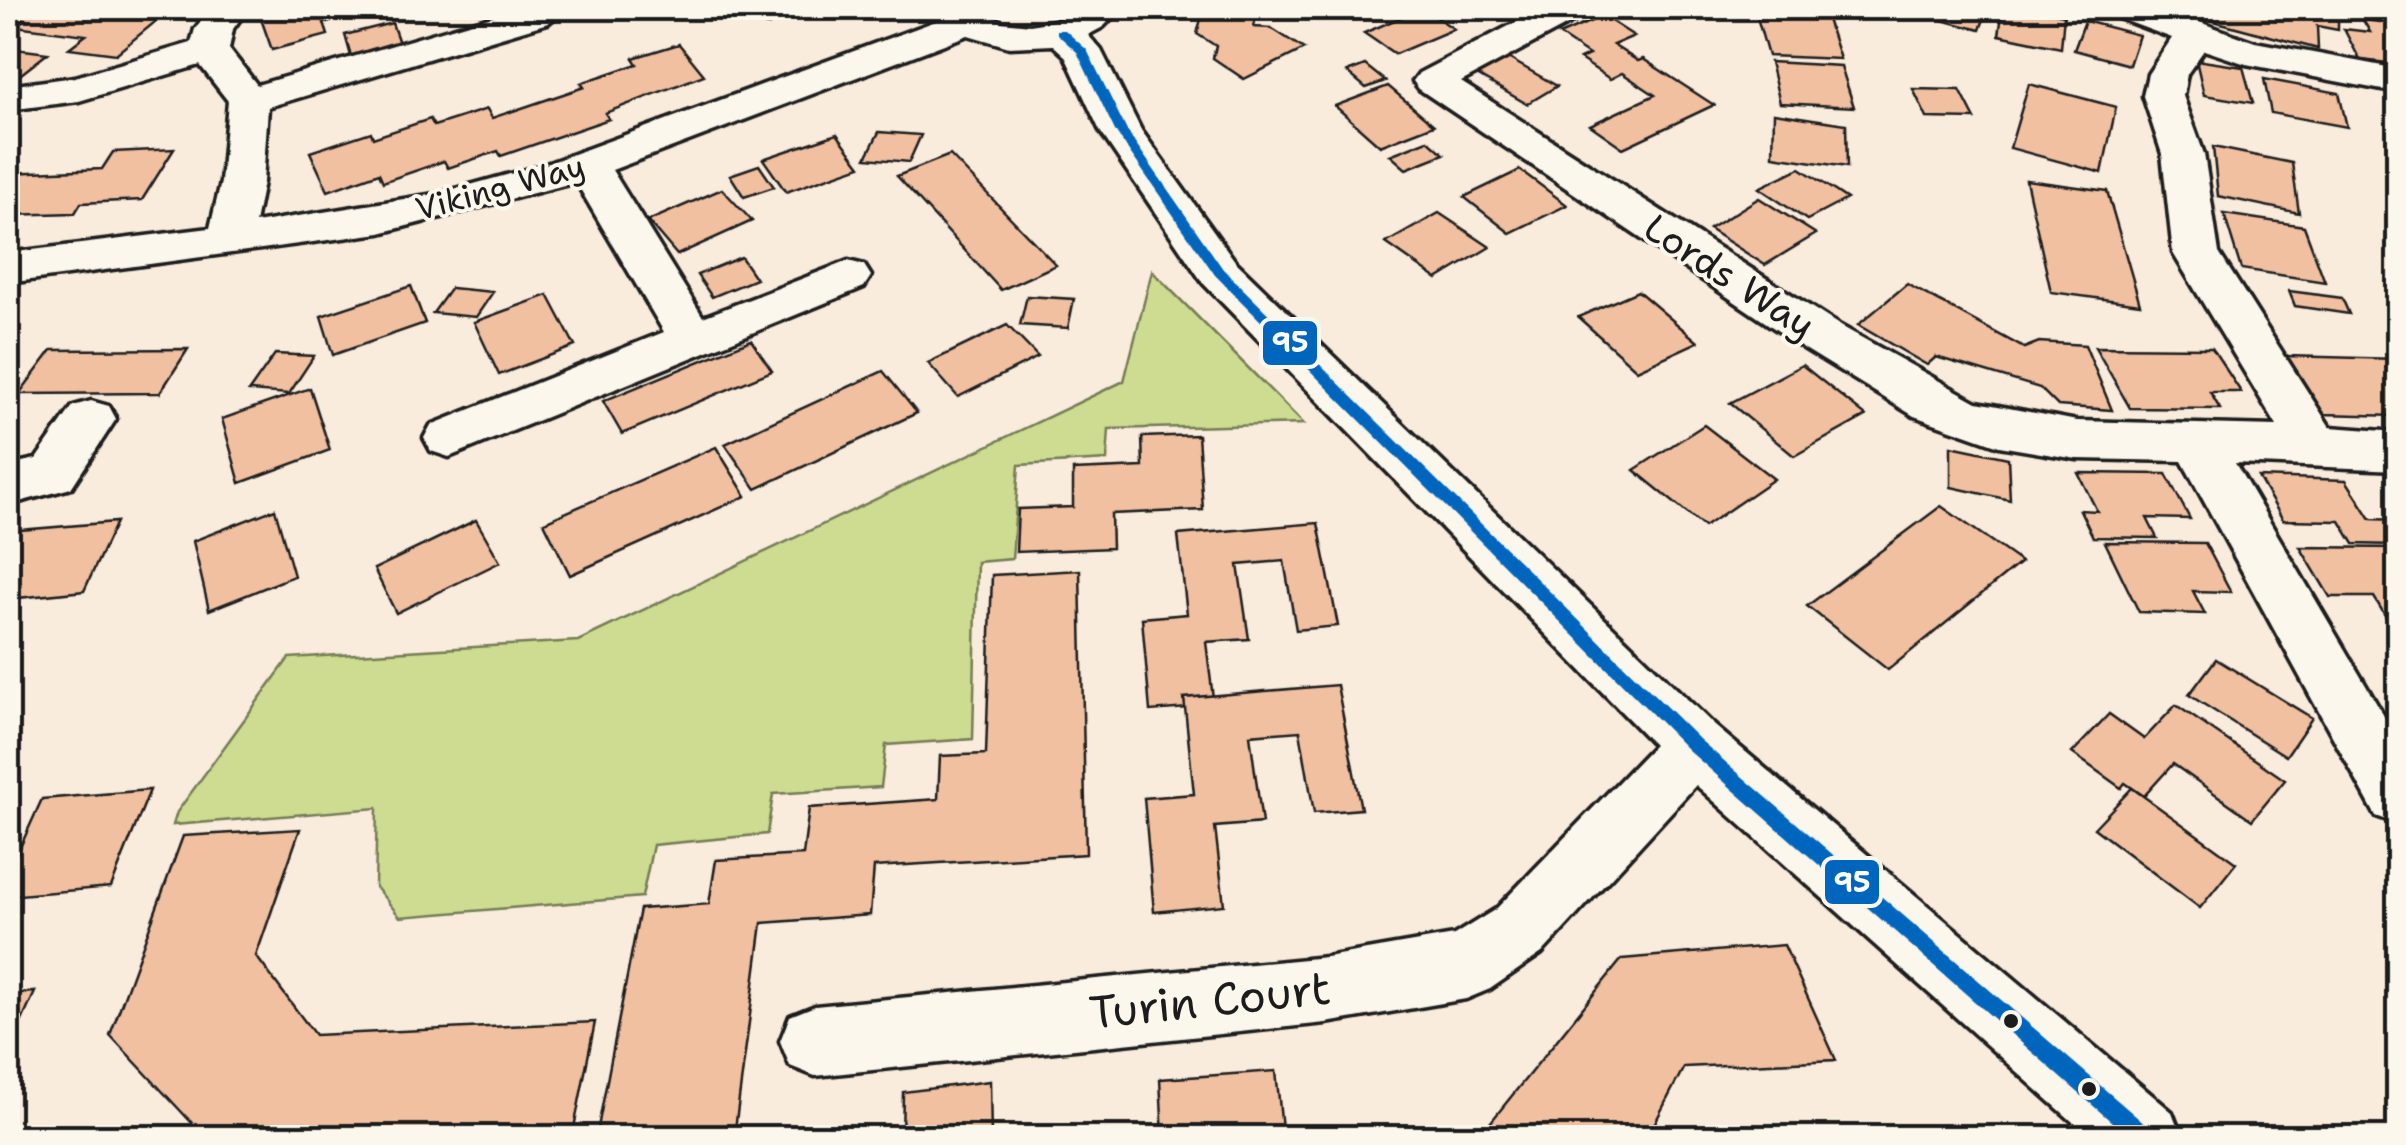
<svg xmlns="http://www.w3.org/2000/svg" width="2406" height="1145" font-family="'Shantell Sans',sans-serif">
<rect width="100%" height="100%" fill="#f9ecdd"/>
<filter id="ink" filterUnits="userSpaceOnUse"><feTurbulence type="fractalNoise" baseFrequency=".01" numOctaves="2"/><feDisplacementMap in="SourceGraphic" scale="20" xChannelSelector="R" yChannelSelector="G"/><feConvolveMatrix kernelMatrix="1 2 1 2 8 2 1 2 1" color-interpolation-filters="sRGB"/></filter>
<g filter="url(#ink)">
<polygon fill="#cddc90" stroke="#747c56" stroke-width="2.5" points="1152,271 1304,424 1109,429 1107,460 1019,465 1012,559 977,562 973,739 886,745 881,787 773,794 767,834 653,845 642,897 400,917 375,886 377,808 173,825 177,812 289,658 578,641 1124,381"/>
<g fill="#f1c0a1" stroke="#1c1c1c" stroke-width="2.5">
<polygon points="8,8 127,8 120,13 160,18 116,54 69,48 86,35 15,26 25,19 8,17"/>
<polygon points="291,8 381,8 324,23 328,35 272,50 260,16"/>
<polygon points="729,8 781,8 769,25 720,20"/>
<polygon points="1191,8 1257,8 1254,27 1271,28 1304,49 1244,79 1213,58 1216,46 1197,34 1202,15"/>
<polygon points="1423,8 1454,29 1395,54 1364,33"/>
<polygon points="1908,8 1988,8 1980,30 1907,11"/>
<polygon points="2003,8 2030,8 2064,15 2061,48 1999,35"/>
<polygon points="2206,8 2293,8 2338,17 2338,30 2317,26 2318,49 2206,19"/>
<polygon points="1755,10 1825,13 1840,59 1768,56"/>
<polygon points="1603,16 1634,36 1613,45 1638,61 1643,59 1714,105 1623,148 1590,125 1655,95 1622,73 1610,79 1580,59 1589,55 1559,35"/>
<polygon points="2363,20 2389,23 2398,39 2398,64 2360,60 2344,29 2370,32"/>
<polygon points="2085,21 2139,35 2129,65 2074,50"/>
<polygon points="392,23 399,43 351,56 345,35"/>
<polygon points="679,44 704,75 605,113 609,119 501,156 498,151 448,168 444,161 383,182 379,173 328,191 310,152 371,132 373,138 430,119 434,126 487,109 492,118 584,87 581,83 637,64 633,58"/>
<polygon points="8,49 8,48 48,53 16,78 8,77"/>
<polygon points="1508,58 1557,86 1527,104 1477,75"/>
<polygon points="2196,60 2243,67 2253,103 2204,95"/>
<polygon points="1770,62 1841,66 1854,107 1780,103"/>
<polygon points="1365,65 1385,81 1366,88 1347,72"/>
<polygon points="2264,79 2339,93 2347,127 2271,113"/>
<polygon points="2029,84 2116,107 2102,173 2010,148"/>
<polygon points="1388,86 1434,125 1380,146 1335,106"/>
<polygon points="1913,89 1960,90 1975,119 1927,118"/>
<polygon points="1774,113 1846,124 1847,167 1773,156"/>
<polygon points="879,132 921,135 909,162 866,158"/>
<polygon points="837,134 861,166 786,192 763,159"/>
<polygon points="1428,140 1444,154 1406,169 1390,155"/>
<polygon points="2213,147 2292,163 2299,213 2218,196"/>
<polygon points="174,149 142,200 81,203 75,213 8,215 8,173 102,169 113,152"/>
<polygon points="950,155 1056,265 1001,290 897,176"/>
<polygon points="759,165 774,187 744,197 730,175"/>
<polygon points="1800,168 1847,199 1807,220 1759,188"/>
<polygon points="1520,170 1567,205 1510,233 1464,197"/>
<polygon points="2026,180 2107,191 2140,304 2051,292"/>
<polygon points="722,189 752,221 677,255 648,221"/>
<polygon points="1759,198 1816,234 1765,265 1709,229"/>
<polygon points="1439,213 1490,247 1437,279 1386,243"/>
<polygon points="2224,214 2304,226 2325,282 2241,269"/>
<polygon points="741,257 756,279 712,297 697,275"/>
<polygon points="1907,284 2024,348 2039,342 2085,345 2112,410 2058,406 2040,388 1936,357 1927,365 1858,325"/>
<polygon points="411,286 425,323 333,355 321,316"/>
<polygon points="451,288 493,292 476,317 433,313"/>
<polygon points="1638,291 1698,342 1637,370 1578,317"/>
<polygon points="2289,291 2342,298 2349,314 2295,306"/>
<polygon points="548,295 575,346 499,375 474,322"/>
<polygon points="1027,296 1074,299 1068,328 1020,325"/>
<polygon points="1007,325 1038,357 958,397 928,363"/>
<polygon points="751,340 772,371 622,434 603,401"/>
<polygon points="2095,347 2212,348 2241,392 2210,392 2220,409 2130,408"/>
<polygon points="188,349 160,393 19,394 52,350"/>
<polygon points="275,354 314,356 289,394 249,391"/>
<polygon points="2285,356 2398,359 2398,416 2322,414"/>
<polygon points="1802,365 1866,416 1794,456 1730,403"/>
<polygon points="883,371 917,413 756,489 725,444"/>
<polygon points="310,388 330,450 240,483 222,419"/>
<polygon points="1704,425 1774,479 1704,527 1634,470"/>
<polygon points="1198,435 1203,510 1111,514 1112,548 1016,552 1018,509 1073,507 1073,470 1143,467 1142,437"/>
<polygon points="1951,446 2008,458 2010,500 1951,487"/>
<polygon points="716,447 746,496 570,575 544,522"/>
<polygon points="2078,473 2166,474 2190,519 2147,518 2157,538 2093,537 2080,510 2097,511"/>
<polygon points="2258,477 2346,480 2371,519 2397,520 2398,545 2354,544 2340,521 2283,520"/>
<polygon points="1941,506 2021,562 1888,670 1807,606"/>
<polygon points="275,509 294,576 209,610 193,541"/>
<polygon points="476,520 500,562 396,613 374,569"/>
<polygon points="116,522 84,591 8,599 8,531"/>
<polygon points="1318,523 1338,626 1296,630 1284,561 1238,565 1249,639 1206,642 1214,706 1150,711 1142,618 1187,614 1178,535"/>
<polygon points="2105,542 2205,543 2231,592 2193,591 2205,614 2139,612"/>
<polygon points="2300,547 2398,548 2398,622 2389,622 2374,597 2330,597"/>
<polygon points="1080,570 1086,854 874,867 870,915 762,923 734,1137 596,1138 640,909 709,904 716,860 803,855 809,808 938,799 940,756 986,754 992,575"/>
<polygon points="2216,659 2312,718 2286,756 2189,695"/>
<polygon points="1337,685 1361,809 1314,813 1300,731 1250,735 1262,823 1215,827 1224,905 1154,912 1144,798 1194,794 1184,698"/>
<polygon points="2398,695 2398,728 2381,717"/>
<polygon points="2176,705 2285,780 2252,820 2173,764 2144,796 2125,783 2121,788 2072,753 2109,714 2144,739"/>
<polygon points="2132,788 2236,863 2200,908 2094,828"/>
<polygon points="150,790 111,887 8,896 8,874 42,799"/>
<polygon points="300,829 256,956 315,1035 595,1022 572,1138 206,1138 110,1035 183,836"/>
<polygon points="1784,945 1836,1060 1684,1067 1647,1138 1493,1138 1490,1123 1622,959"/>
<polygon points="35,992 8,1052 8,994"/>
<polygon points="1276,1071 1283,1138 1163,1138 1160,1079"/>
<polygon points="990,1081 991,1138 902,1138 903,1092"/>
</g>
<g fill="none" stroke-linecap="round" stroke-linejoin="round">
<defs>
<g id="minor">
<polygon points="210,8 248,8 233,29 229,49 257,85 520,8 566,8 548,23 268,107 263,182 255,223 441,193 546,164 947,17 941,8 979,8 1002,22 1030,25 1059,20 1081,8 1122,8 1103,27 1088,35 1101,50 1141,130 1235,261 1715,726 2172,1112 2182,1138 2091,1138 1696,785 1542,953 1490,989 1466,999 1326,1023 815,1076 790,1066 780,1041 790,1016 815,1006 1326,957 1454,935 1496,909 1654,745 1203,283 1100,131 1065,56 1053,45 1009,47 968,35 612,170 703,317 848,261 864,265 871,276 864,287 449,457 431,451 424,438 431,425 664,332 576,182 380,233 8,283 8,253 210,228 221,182 228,101 200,65 79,101 8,110 8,86 75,77 191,43 195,29"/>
<polygon points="1543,8 1590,8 1584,16 1461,82 1839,325 1977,402 2077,421 2277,426 2173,253 2162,154 2143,96 2148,74 2172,38 2113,16 2108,8 2160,8 2255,42 2398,69 2398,93 2246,64 2204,50 2187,74 2183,96 2204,154 2219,253 2330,427 2398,432 2398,470 2235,463 2398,740 2398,824 2376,816 2182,461 2077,459 1999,446 1914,416 1805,349 1419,89 1413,81 1419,73"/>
<polygon points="91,401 109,406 116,419 71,488 8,505 8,465 36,459 73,406"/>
</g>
</defs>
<use href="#minor" stroke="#1c1c1c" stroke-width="7"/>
<use href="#minor" fill="#fbf7ec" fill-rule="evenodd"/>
<defs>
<polygon id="bus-1" points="1057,30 1065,30 1087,50 1127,131 1223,269 1700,740 2153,1131 2156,1138 2130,1138 1688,750 1215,275 1115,131 1077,52 1057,34"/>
</defs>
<use href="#bus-1" stroke="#fbf7ec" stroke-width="7"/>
<use href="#bus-1" fill="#0065bd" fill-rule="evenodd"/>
</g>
</g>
<g fill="#1c1c1c" stroke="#fbf7ec" stroke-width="4">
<circle cx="2011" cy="1021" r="9"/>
<circle cx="2089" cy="1089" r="9"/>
</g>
<g text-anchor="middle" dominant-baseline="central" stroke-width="8" stroke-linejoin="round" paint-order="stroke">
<g font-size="32" fill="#1c1c1c" stroke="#fbf7ec">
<text transform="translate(500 187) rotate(-15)">Viking Way</text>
</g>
<g font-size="38" fill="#1c1c1c" stroke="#fbf7ec">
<text transform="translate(1730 276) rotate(33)">Lords Way</text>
</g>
<g font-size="45" fill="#1c1c1c" stroke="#fbf7ec">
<text transform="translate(1210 1000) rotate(-6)">Turin Court</text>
</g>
</g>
<g stroke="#fbf7ec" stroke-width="4">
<rect x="1261" y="319" width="58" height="48" rx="10" fill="#0065bd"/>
<rect x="1823" y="858" width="58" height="48" rx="10" fill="#0065bd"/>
</g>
<g font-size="28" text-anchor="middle" font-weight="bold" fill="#fff">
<text x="1290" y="352">95</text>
<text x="1852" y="892">95</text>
</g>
<rect width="2406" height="1145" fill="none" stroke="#fbf7ec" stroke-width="40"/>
<rect x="20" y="20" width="2366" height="1105" fill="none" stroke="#1c1c1c" stroke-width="4" filter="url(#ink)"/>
</svg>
